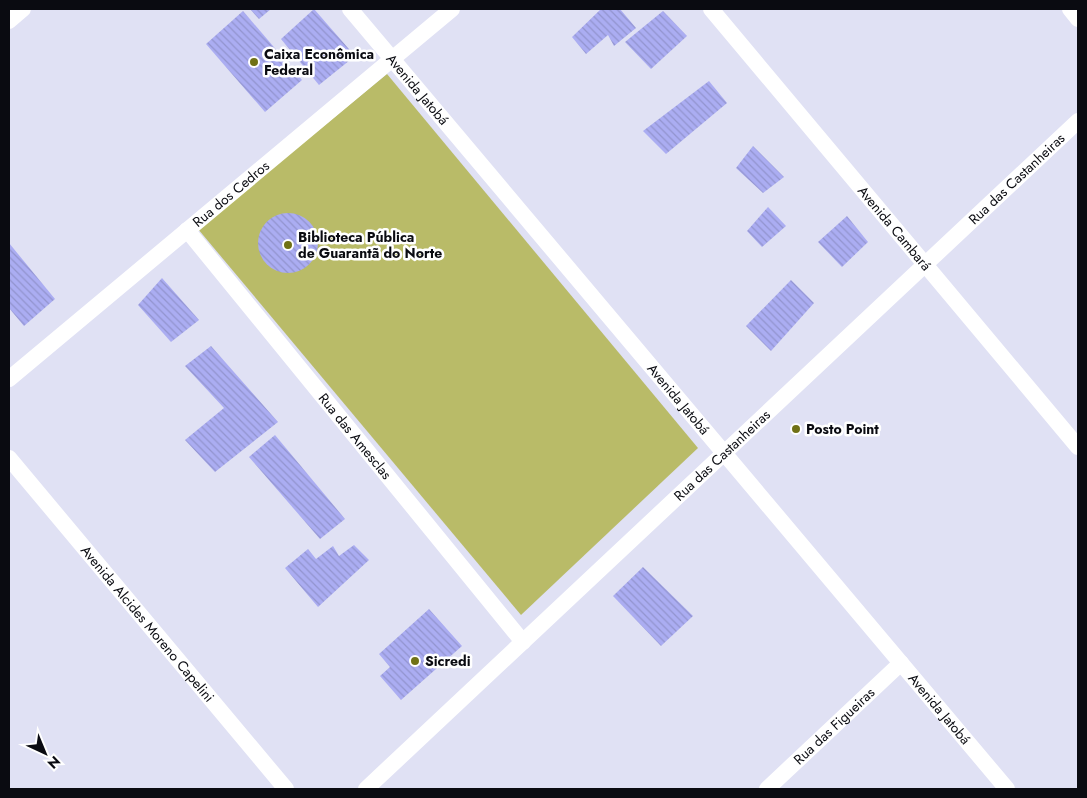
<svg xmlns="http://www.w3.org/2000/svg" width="1087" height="798" font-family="Jost,sans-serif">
<defs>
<pattern id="building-back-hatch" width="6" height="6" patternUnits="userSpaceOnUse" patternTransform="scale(1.25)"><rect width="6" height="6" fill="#abadf2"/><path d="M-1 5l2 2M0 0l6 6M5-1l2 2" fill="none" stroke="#9294ce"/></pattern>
</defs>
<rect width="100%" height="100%" fill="#e0e1f4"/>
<polygon fill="#b9bb68" points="387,74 698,448 521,615 198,229"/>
<g fill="url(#building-back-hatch)">
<polygon points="250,9 271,9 259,19"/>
<polygon points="314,9 355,56 319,85 281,39"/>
<polygon points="601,9 620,9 636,28 614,46 608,35 586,54 572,37"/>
<polygon points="243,11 302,80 265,112 206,44"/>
<polygon points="663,11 687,36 651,69 625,42"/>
<polygon points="709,81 727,103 666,154 643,131"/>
<polygon points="753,146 784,177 763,193 736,168"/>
<polygon points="768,207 786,226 762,247 747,231"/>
<circle cx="288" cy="243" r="30"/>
<polygon points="847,216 868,242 842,267 818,242"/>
<polygon points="9,243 55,299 24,326 9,308"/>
<polygon points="162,278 199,320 171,342 138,305"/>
<polygon points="791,280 814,303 771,351 746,326"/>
<polygon points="211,346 278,422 215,472 185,440 224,408 185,366"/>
<polygon points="275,435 345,519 320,539 249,457"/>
<polygon points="354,545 369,560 318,607 285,568 308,549 316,559 333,546 339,556"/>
<polygon points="643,567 693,616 661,646 613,596"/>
<polygon points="429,609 462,646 401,700 380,676 390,667 379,654"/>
</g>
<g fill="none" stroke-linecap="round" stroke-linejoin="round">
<g stroke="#fff" stroke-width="16">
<path id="s1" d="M350,9l657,780"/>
<path id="s2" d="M711,9l367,438"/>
<polyline points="1070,9 1078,19"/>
<polyline points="9,21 23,9"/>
<path id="s3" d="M187,230l336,412"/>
<path id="s4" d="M9,379l443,-370"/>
<path id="s5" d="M9,458l277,331"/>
<path id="s6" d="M366,789l712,-668"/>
<path id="s7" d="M767,789l134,-126"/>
</g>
</g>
<g fill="#707116" stroke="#fff" stroke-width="2">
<circle cx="254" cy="62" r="5"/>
<circle cx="288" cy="245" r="5"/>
<circle cx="796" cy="429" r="5"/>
<circle cx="415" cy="661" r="5"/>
</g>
<g text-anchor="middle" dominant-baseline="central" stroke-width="5" stroke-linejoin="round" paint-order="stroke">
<g font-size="14" font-weight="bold" fill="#0a0b11" stroke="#fff" text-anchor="start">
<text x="264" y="54">Caixa Econômica<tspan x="264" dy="16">Federal</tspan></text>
<text x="298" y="237">Biblioteca Pública<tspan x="298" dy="16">de Guarantã do Norte</tspan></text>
<text x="806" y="429">Posto Point</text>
<text x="425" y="661">Sicredi</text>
</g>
<g font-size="14" fill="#0a0b11" stroke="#fff">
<text stroke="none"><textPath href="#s1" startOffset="105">Avenida Jatobá</textPath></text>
<text stroke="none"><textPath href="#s6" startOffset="892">Rua das Castanheiras</textPath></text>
<text stroke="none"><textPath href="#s4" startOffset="289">Rua dos Cedros</textPath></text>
<text stroke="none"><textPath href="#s2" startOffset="286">Avenida Cambará</textPath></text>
<text stroke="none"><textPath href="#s1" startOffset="510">Avenida Jatobá</textPath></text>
<text stroke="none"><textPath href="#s3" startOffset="266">Rua das Amesclas</textPath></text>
<text stroke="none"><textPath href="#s6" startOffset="488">Rua das Castanheiras</textPath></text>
<text stroke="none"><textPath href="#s5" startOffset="216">Avenida Alcides Moreno Capelini</textPath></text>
<text stroke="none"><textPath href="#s1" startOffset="915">Avenida Jatobá</textPath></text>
<text stroke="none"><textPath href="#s7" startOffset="92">Rua das Figueiras</textPath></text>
</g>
</g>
<rect width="1087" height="798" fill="none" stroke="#0a0b11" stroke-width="20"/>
<g transform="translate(45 753) rotate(136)" stroke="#ffffff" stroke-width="4" paint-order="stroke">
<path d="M0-4L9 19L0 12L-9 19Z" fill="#0a0b11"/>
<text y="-8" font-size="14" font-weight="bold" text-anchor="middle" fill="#0a0b11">N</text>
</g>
</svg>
